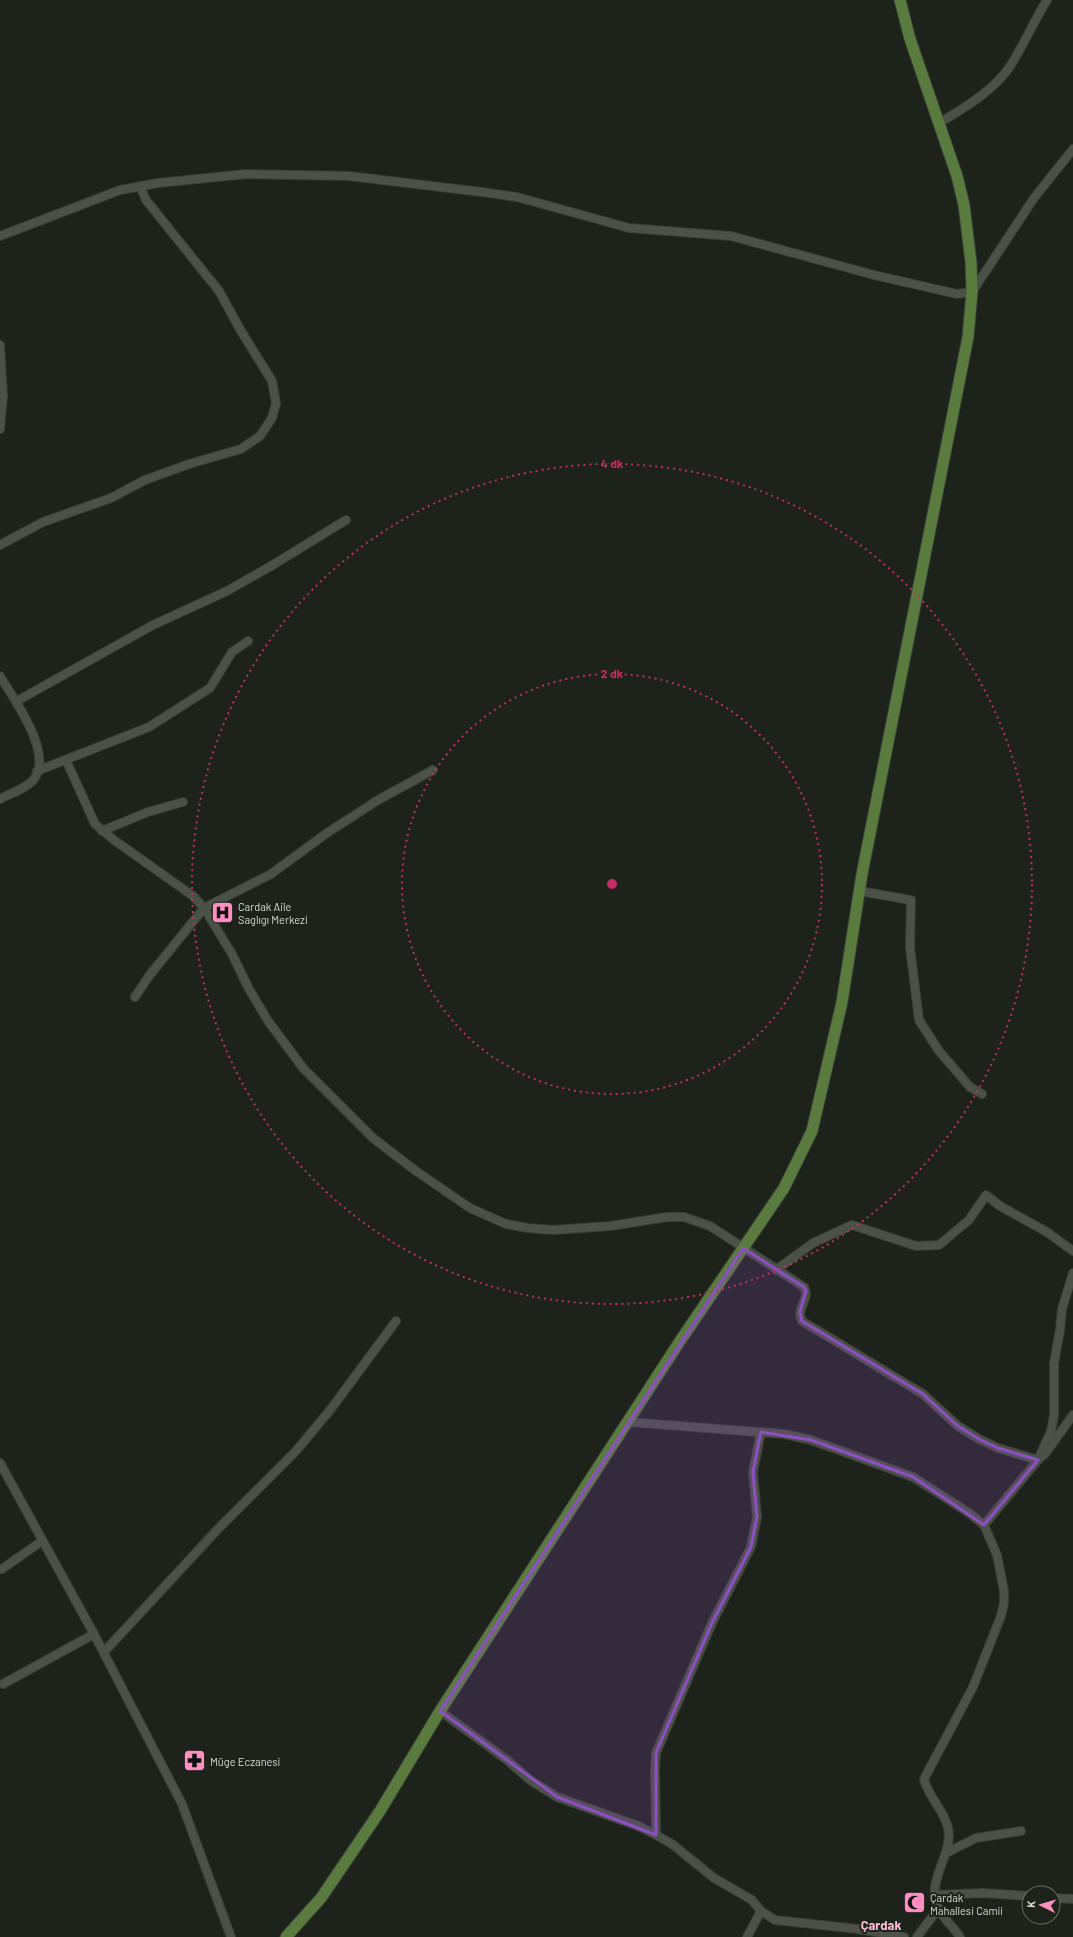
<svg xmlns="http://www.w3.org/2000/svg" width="1073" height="1937" font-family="Barlow,sans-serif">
<rect width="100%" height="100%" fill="#1d221a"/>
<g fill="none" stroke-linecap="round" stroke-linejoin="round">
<defs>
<g id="minor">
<path d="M939,123c25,-15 56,-33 72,-58 13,-21 23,-44 36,-65"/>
<polyline points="0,236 120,190 158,183 246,174 349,176 482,192 517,197 629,228 731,236 874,275 957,294 972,292 1034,198 1073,149"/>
<polyline points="0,345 3,396 0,429"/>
<polyline points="0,545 43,522 111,498 145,480 189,464 241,449 260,436 272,418 276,403 272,381 241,331 219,291 146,200 140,186"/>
<path d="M0,676c13,22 54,77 34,103 -8,10 -23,14 -34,20"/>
<polyline points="17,701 153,625 227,591 271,566 346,520"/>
<path d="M66,760l29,64 19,16 79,56 11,12 28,46 17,35 19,32 35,47 70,70 43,33 54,37 36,16 22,4 25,2 57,-4 57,-9h17l26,9 94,61c7,12 -9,22 -2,34l121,73 35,32 21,13 19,9 40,12 7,-6 28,-39"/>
<polyline points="37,771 149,727 210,688 232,652 248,641"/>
<polyline points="102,831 148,812 183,802"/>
<polyline points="859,891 911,900 910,947 919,1020 939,1051 970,1087 982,1094"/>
<polyline points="135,997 149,976 204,908 271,874 327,833 378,800 433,770"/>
<polyline points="776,1270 813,1243 852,1225 916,1246 939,1245 969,1220 986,1195 1000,1206 1047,1232 1073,1251"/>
<path d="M629,1422l155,12 27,6 102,37 56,36 15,12 13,30 7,36v12l-3,13 -28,71 -49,92c4,18 21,32 24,49 6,26 -23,53 -10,80 5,11 16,19 22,29"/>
<polyline points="0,1463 94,1634 182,1804 231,1937"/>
<polyline points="984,1525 1038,1460 1051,1431 1054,1415 1054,1363 1060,1330 1062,1309 1073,1273"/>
<polyline points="2,1569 42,1541"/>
<polyline points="104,1652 217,1530 296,1451 331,1409 396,1321"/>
<polyline points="3,1684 94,1634"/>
<polyline points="440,1711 507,1760 530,1780 557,1797 638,1826 656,1835 672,1844 714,1878 752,1900 761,1911 775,1920 858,1929 904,1937"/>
<polyline points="656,1835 655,1769 656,1753 712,1623 751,1547 757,1517 753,1472 761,1432"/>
<polyline points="946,1853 976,1838 1021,1831"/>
<polyline points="936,1895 983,1893 1029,1896"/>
<polyline points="1053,1898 1073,1899"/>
<polyline points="747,1937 761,1911"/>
<polyline points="917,1937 938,1909"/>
</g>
<polyline id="major" points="286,1937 321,1898 380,1811 440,1711 680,1341 784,1188 812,1131 842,1002 862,874 968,337 972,292 971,262 964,205 957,176 910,39 900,0"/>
</defs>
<use href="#minor" stroke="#3a3e37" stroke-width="10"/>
<use href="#major" stroke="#3a3e37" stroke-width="13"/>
<use href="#minor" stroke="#4b5147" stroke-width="8"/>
<use href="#major" stroke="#5a7b3e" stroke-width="11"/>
</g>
<path fill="#8d4fc3" fill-opacity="0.2" stroke="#8d4fc3" stroke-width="3" stroke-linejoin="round" d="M743,1248l61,39 2,4 -6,21 2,9 121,73 35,32 21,13 19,9 40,12 -54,65 -71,-48 -102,-37 -50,-8 -8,40 4,45 -6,30 -39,76 -56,130v82l-99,-38 -117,-86z"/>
<g fill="none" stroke="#c42c67" stroke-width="2" stroke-dasharray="2 4">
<circle cx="612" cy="884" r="210"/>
<circle cx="612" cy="884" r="420"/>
</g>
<defs>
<symbol id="hospital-square" viewBox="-11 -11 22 22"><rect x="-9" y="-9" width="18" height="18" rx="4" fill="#fd8ebf" stroke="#1d221a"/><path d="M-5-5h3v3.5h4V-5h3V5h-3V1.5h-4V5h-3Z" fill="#111"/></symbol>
<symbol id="pharmacy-square" viewBox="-11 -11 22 22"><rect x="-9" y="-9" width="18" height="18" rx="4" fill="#fd8ebf" stroke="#1d221a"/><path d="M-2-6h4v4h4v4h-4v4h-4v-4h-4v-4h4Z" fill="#111"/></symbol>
<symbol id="mosque-square" viewBox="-11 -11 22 22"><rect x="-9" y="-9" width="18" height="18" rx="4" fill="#fd8ebf" stroke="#1d221a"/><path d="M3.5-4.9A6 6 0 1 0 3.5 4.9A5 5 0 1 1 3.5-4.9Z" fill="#111"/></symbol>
</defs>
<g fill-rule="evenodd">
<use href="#hospital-square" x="210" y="900" width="25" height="25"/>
<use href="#pharmacy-square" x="182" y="1748" width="25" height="25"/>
<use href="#mosque-square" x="902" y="1890" width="25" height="25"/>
</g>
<g text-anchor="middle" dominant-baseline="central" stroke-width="4" stroke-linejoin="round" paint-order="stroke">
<g font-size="11" fill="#d7dbd5" stroke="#1d221a" text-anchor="start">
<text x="238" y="906">Cardak Aile<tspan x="238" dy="13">Saglıgı Merkezi</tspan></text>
<text x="210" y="1761">Müge Eczanesi</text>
<text x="930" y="1897">Çardak<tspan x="930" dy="13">Mahallesi Camii</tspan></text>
</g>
<g font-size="13" font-weight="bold" fill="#fbbbd5" stroke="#1d221a">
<text x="881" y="1925">Çardak</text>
</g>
</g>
<circle cx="612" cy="884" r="6" fill="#c42c67" stroke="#1d221a" stroke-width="2"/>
<g font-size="12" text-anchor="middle" font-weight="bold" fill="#c42c67" stroke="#1d221a" stroke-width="4" stroke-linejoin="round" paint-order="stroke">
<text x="612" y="468">4 dk</text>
<text x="612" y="678">2 dk</text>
</g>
<g transform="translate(1041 1905) rotate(275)"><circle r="19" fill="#1d221a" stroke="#676c65"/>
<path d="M0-3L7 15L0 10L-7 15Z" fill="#fd8ebf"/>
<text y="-6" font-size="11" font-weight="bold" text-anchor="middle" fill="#d7dbd5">K</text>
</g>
</svg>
